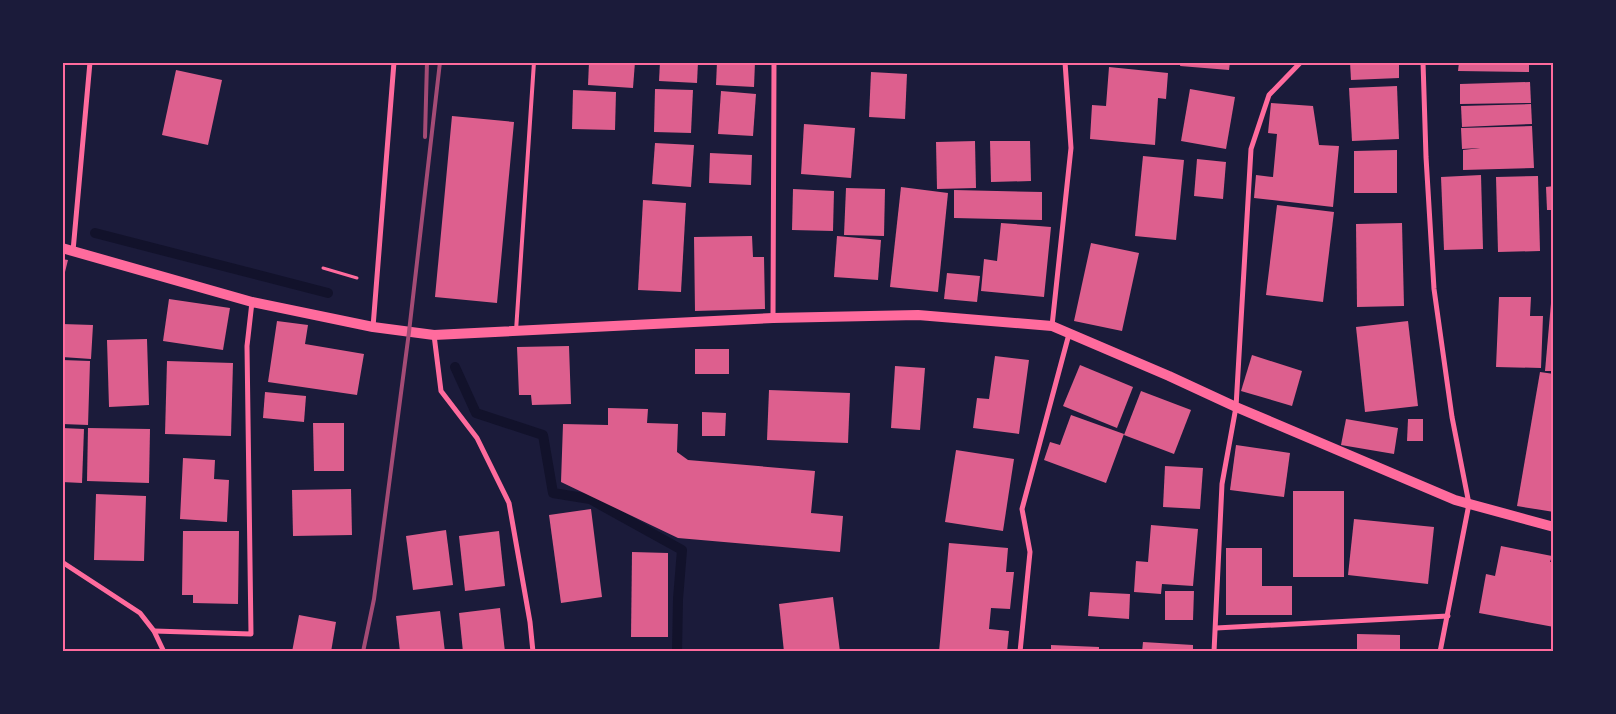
<svg xmlns="http://www.w3.org/2000/svg" width="1616" height="714" font-family="Inter,sans-serif">
<rect width="100%" height="100%" fill="#1b1b3a"/>
<g fill="none" stroke-linecap="round" stroke-linejoin="round">
<g stroke="#12122b" stroke-width="10">
<polyline points="95,233 328,293"/>
<polyline points="455,367 476,413 543,435 553,493 590,499 682,550 678,599 677,652"/>
</g>
</g>
<g fill="#dd5f8e">
<polygon points="589,62 635,62 633,88 588,85"/>
<polygon points="660,62 698,62 697,83 659,81"/>
<polygon points="717,62 755,62 754,87 716,85"/>
<polygon points="1181,62 1230,62 1229,70 1180,66"/>
<polygon points="1350,62 1399,62 1399,78 1351,80"/>
<polygon points="1459,62 1529,62 1529,72 1458,71"/>
<polygon points="1109,67 1168,73 1166,99 1158,98 1155,145 1090,139 1092,105 1106,106"/>
<polygon points="176,70 222,80 208,145 162,135"/>
<polygon points="871,72 907,74 905,119 869,117"/>
<polygon points="1530,82 1531,103 1460,104 1460,84"/>
<polygon points="1397,86 1399,139 1352,141 1349,88"/>
<polygon points="655,89 693,90 691,133 654,132"/>
<polygon points="1190,89 1235,97 1226,149 1181,141"/>
<polygon points="573,90 616,92 615,130 572,129"/>
<polygon points="721,91 756,94 753,136 718,134"/>
<polygon points="1271,103 1313,106 1319,145 1339,146 1333,207 1254,198 1256,175 1273,177 1277,134 1268,133"/>
<polygon points="1531,104 1532,124 1462,127 1461,106"/>
<polygon points="452,116 514,122 497,303 435,297"/>
<polygon points="804,124 855,128 851,178 801,174"/>
<polygon points="1532,126 1534,168 1463,170 1463,150 1480,148 1462,149 1461,128"/>
<polygon points="975,141 976,188 937,189 936,142"/>
<polygon points="990,141 1030,141 1031,181 991,182"/>
<polygon points="655,143 694,145 691,187 652,184"/>
<polygon points="1397,150 1397,193 1354,193 1354,151"/>
<polygon points="710,153 752,155 751,185 709,183"/>
<polygon points="1143,156 1184,160 1176,240 1135,236"/>
<polygon points="1197,159 1226,162 1223,199 1194,196"/>
<polygon points="1481,175 1483,249 1444,250 1441,177"/>
<polygon points="1538,176 1540,251 1498,252 1496,177"/>
<polygon points="1554,186 1554,210 1547,210 1546,187"/>
<polygon points="901,187 948,193 938,292 890,287"/>
<polygon points="846,188 885,189 884,236 844,235"/>
<polygon points="793,189 834,191 833,231 792,230"/>
<polygon points="954,190 1042,192 1042,220 954,218"/>
<polygon points="643,200 686,203 681,292 638,290"/>
<polygon points="1277,205 1334,212 1323,302 1266,295"/>
<polygon points="1001,223 1051,227 1044,297 981,291 984,259 997,261"/>
<polygon points="1402,223 1404,306 1357,307 1356,224"/>
<polygon points="752,236 753,257 764,257 765,309 695,311 694,237"/>
<polygon points="837,236 881,240 878,280 834,277"/>
<polygon points="1091,243 1139,253 1122,331 1074,321"/>
<polygon points="62,259 68,260 63,280 62,280"/>
<polygon points="947,273 980,276 977,302 944,299"/>
<polygon points="1552,292 1554,292 1554,371 1545,371"/>
<polygon points="1499,297 1531,297 1530,316 1543,316 1541,368 1496,367"/>
<polygon points="169,299 230,308 223,350 163,341"/>
<polygon points="277,321 308,325 305,344 364,354 357,395 268,382"/>
<polygon points="1408,321 1418,406 1365,412 1356,327"/>
<polygon points="62,324 93,325 91,359 62,357 64,341 62,341"/>
<polygon points="147,339 149,405 109,407 107,340"/>
<polygon points="569,346 571,404 532,405 531,395 519,395 517,347"/>
<rect x="695" y="349" width="34" height="25"/>
<polygon points="1252,355 1302,371 1292,406 1241,391"/>
<polygon points="995,356 1029,360 1019,434 973,428 977,398 989,399"/>
<polygon points="62,360 90,361 88,425 62,424"/>
<polygon points="167,361 233,363 231,436 165,434"/>
<polygon points="1080,365 1133,387 1117,428 1063,406"/>
<polygon points="895,366 925,368 920,430 891,428"/>
<polygon points="1540,372 1554,374 1554,512 1517,506"/>
<polygon points="769,390 850,393 848,443 767,440"/>
<polygon points="1141,391 1191,410 1174,454 1124,435"/>
<polygon points="265,392 306,396 304,422 263,418"/>
<polygon points="608,408 648,409 647,423 678,424 677,452 688,460 815,471 811,513 843,516 840,552 678,538 561,482 563,424 608,425"/>
<polygon points="702,412 726,413 725,436 702,436"/>
<polygon points="1071,415 1124,434 1106,483 1044,460 1050,442 1060,445"/>
<polygon points="1346,419 1398,428 1394,454 1341,445"/>
<polygon points="1408,419 1423,419 1423,441 1407,441"/>
<polygon points="313,423 344,423 344,471 314,471"/>
<polygon points="62,428 84,429 82,483 62,482"/>
<polygon points="88,428 150,429 149,483 87,481"/>
<polygon points="1236,445 1290,453 1284,497 1230,490"/>
<polygon points="956,450 1014,459 1003,531 945,522"/>
<polygon points="183,458 215,460 214,479 229,480 227,522 180,519"/>
<polygon points="1165,466 1203,468 1200,509 1163,507"/>
<polygon points="351,489 352,535 293,536 292,490"/>
<rect x="1293" y="491" width="51" height="86"/>
<polygon points="96,494 146,496 144,561 94,560"/>
<polygon points="591,509 602,597 561,603 549,515"/>
<polygon points="1354,519 1434,527 1428,584 1348,575"/>
<polygon points="1151,525 1198,529 1193,586 1162,584 1161,594 1134,592 1136,561 1148,562"/>
<polygon points="446,530 453,585 413,590 406,536"/>
<polygon points="183,531 239,531 238,604 193,603 193,595 182,595"/>
<polygon points="499,531 505,586 465,591 459,536"/>
<polygon points="949,543 1008,548 1006,572 1014,572 1010,609 991,608 989,629 1009,631 1007,652 939,652"/>
<polygon points="1501,546 1552,556 1550,562 1554,562 1554,627 1479,613 1486,574 1495,576"/>
<polygon points="1226,548 1262,548 1262,586 1292,586 1292,615 1226,615"/>
<polygon points="632,552 668,553 668,637 631,637"/>
<polygon points="1165,591 1194,591 1193,620 1165,620"/>
<polygon points="1090,592 1130,594 1129,619 1088,616"/>
<polygon points="833,597 840,652 784,652 779,604"/>
<polygon points="500,608 505,652 463,652 459,613"/>
<polygon points="440,611 445,652 400,652 396,616"/>
<polygon points="299,615 336,622 331,652 292,652"/>
<polygon points="1357,634 1400,635 1400,652 1357,652"/>
<polygon points="1143,642 1193,645 1193,652 1142,652"/>
<polygon points="1051,645 1099,647 1099,652 1051,652"/>
</g>
<g fill="none" stroke-linecap="round" stroke-linejoin="round">
<polyline stroke="#ff6b9d" stroke-width="3" points="323,268 357,278"/>
<polyline stroke="#ff6b9d" stroke-width="4" points="516,331 534,62"/>
<g stroke="#ff6b9d" stroke-width="5">
<polyline points="1423,62 1426,157 1434,289 1452,417 1469,504 1440,652"/>
<polyline points="73,251 90,62"/>
<polyline points="773,318 774,62"/>
<polyline points="1052,326 1071,148 1065,62"/>
<polyline points="373,327 394,62"/>
<polyline points="434,335 441,391 477,438 509,503 530,622 533,652"/>
<polyline points="62,562 140,613 154,631 164,652"/>
<polyline points="1216,628 1448,616"/>
<polyline points="154,631 251,634 247,346 252,302"/>
<polyline points="1020,652 1030,552 1022,509 1069,334"/>
<polyline points="1214,652 1222,484 1236,407 1251,149 1269,95 1301,62"/>
</g>
<polyline stroke="#ff6b9d" stroke-width="10" points="62,248 252,302 373,327 434,335 773,318 918,315 1052,326 1169,376 1236,407 1455,500 1554,527"/>
<g stroke="#a44b75" stroke-width="4">
<polyline points="425,137 427,62"/>
<polyline points="363,652 374,599 409,332 440,62"/>
</g>
</g>
<rect width="1616" height="714" fill="none" stroke="#1b1b3a" stroke-width="128"/>
<rect x="64" y="64" width="1488" height="586" fill="none" stroke="#ff6b9d" stroke-width="2"/>
</svg>
